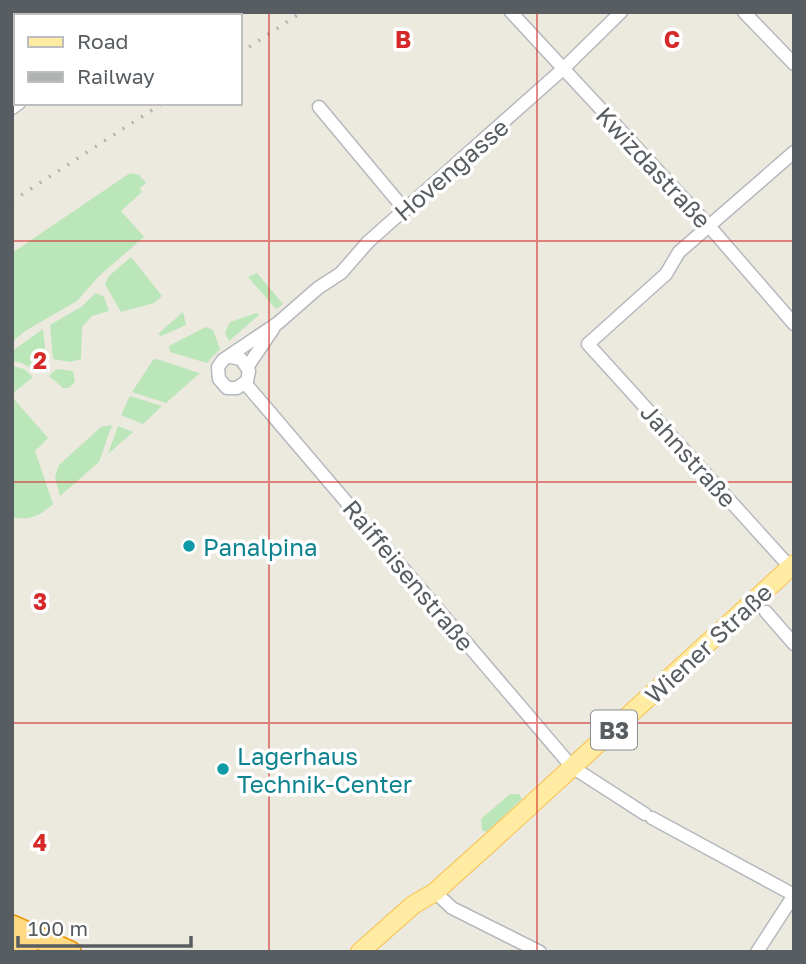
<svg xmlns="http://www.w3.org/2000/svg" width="806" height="964" font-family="'Golos Text',sans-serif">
<rect width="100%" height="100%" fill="#ece9df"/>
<g fill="#bbe6b9">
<polygon points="130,173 139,175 146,183 140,188 142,192 121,211 144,237 99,276 77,301 25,331 12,342 12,253"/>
<polygon points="131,257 162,296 154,303 121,312 105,284 109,276"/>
<polygon points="257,273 283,304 276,309 248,277"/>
<polygon points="96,293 104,297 109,311 92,316 82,327 81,359 70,362 53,359 50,325 81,307"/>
<polygon points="183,312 186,325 161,336 158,334"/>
<polygon points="257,313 259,315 229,341 225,333 230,322"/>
<polygon points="206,327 213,330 220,349 207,363 170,352 169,346"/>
<polygon points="43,329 47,364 36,371 22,363 12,361 12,351 15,349"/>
<polygon points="157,359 199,373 200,373 166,403 132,392 153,360"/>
<polygon points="12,366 24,369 33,377 12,394"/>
<polygon points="57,369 73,371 75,382 69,388 63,388 49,376"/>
<polygon points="130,396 162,406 143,424 121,415"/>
<path d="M12,397l36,41 -13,13 18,53c-13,12 -24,17 -41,13z"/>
<polygon points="112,425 99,462 60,496 55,477 59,465 101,427"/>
<polygon points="118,426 133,432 108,454"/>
<polygon points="510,794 519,794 522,799 486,832 482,830 481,819"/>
</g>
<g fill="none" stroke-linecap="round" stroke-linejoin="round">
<defs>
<g id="minor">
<polyline points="511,12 709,226 794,324"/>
<polyline points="744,12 794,64"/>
<polyline points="154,16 159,12"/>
<polyline points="319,107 405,210"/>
<polyline points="12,108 19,103"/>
<polyline points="231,357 241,359 249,371 247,381 237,388 227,388 219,379 218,367 223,360 278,323 318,288 341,273 368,242 563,69 621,12"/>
<polyline points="248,366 273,329"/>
<polyline points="245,383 572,767 645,814"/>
<polyline points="790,567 588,344 666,274 679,252 794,152"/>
<polyline points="766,612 794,644"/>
<polyline points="652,818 794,895"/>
<polyline points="435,892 452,908 540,952"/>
<polyline points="757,952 794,895"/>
</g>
<polyline id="primary" points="360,952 413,905 435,892 485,847 794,564"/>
<g id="motorway">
<polyline points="12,926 70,952"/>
<polyline points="12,945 27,952"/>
</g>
</defs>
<use href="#minor" stroke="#b5b8bd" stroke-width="15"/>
<use href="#primary" stroke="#f9bf4b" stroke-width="20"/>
<use href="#motorway" stroke="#eb9500" stroke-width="24"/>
<use href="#minor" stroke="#fff" stroke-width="12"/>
<use href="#primary" stroke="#ffeba1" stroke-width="18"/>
<use href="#motorway" stroke="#ffd983" stroke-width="21"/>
<g stroke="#b1b2b2" stroke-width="3.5" stroke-dasharray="2 9" stroke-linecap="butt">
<polyline points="240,53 302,12"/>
<polyline points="12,201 163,103"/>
</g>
</g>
<path fill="none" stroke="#d62828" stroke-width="2" stroke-opacity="0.55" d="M269,12v940M537,12v940M12,241h782M12,482h782M12,723h782"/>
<g fill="#0f9aa8" stroke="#fff" stroke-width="2.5">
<circle cx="189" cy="546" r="7"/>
<circle cx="223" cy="769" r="7"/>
</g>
<g text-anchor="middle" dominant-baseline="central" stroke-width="7" stroke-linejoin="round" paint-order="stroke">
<rect fill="#fff" stroke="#8a8e90" stroke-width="2" x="591" y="710.5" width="46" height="39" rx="5"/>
<g font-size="23" font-weight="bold" fill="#585d61">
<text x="614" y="730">B3</text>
</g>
<g font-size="24" fill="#585d61" stroke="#fff">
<text transform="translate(654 167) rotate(47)">Kwizdastraße</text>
<text transform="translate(451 169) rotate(-41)">Hovengasse</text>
<text transform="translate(689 455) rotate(48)">Jahnstraße</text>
<text transform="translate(409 575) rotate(50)">Raiffeisenstraße</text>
<text transform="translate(708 643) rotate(-43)">Wiener Straße</text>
</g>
<g font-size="24" fill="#0d838f" stroke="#fff" text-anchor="start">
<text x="203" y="546">Panalpina</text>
<text x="237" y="755">Lagerhaus<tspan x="237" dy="28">Technik-Center</tspan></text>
</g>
</g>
<g font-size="23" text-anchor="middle" font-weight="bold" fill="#d62828" stroke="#fff" stroke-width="7" stroke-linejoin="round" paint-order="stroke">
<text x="403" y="48">B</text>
<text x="672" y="48">C</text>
<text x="40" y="369">2</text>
<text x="40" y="610">3</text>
<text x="40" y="851">4</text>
</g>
<rect width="806" height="964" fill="none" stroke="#585d61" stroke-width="28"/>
<rect x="14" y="14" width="228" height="91" fill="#ffffff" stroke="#bcbec0" stroke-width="2"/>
<rect x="28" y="37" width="35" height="10" fill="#ffeba1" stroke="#bcbec0" stroke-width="2"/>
<text x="77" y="49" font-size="21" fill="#585d61">Road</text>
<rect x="28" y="72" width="35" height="10" fill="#b1b2b2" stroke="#bcbec0" stroke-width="2"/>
<text x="77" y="84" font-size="21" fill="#585d61">Railway</text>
<path d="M18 936v10h173v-10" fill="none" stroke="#585d61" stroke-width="3.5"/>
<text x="28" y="936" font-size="21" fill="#585d61" stroke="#ffffff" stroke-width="5" paint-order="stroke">100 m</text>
</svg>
